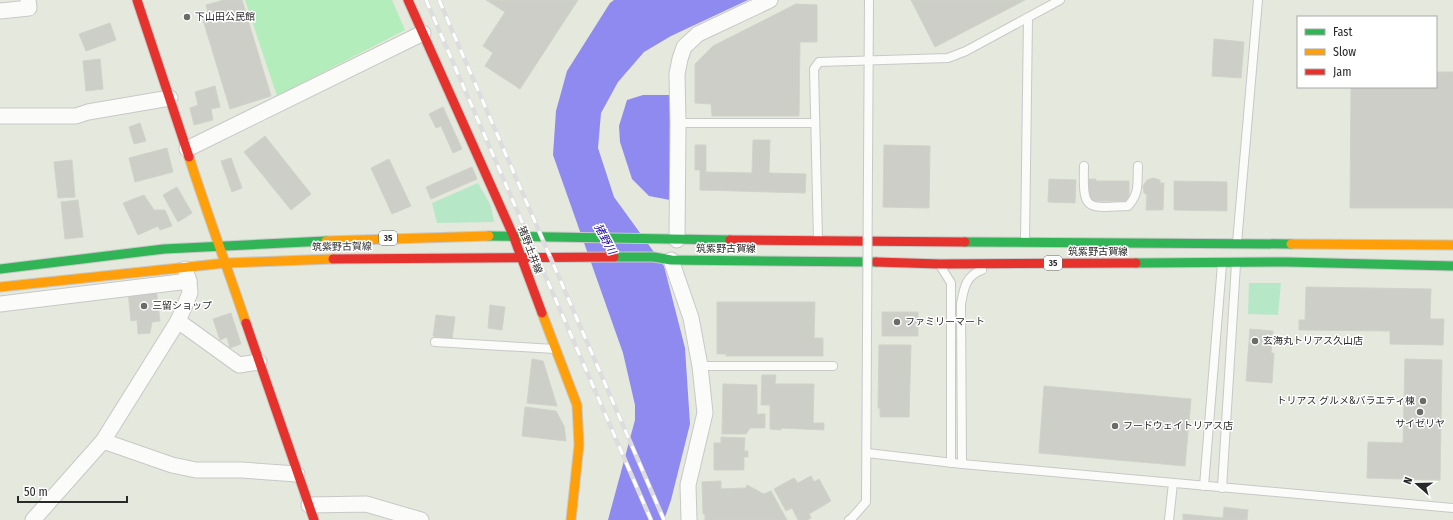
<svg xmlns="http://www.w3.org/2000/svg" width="1453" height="520" font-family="'Fira Sans Condensed','Noto Sans JP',sans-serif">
<rect width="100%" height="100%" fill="#e5e8dd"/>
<g fill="#b6e8c8">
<polygon points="478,183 491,206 494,222 437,223 432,203"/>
<polygon points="1249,283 1281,283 1278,315 1248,314"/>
</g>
<polygon fill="#b3edbb" points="245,0 392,0 405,30 277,96"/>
<g fill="#8e8af0">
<polygon points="614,0 748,0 671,36 644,52 618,82 601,113 598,148 614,197 664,266 685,348 690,424 671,500 664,520 608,520 635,420 635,405 623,353 553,155 556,111 567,71 610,3"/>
<polygon points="643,95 672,95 670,200 649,196 632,179 620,142 619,126 627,100"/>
</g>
<g fill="#cccec7" stroke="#d0d3c9">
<polygon points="224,0 242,0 271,96 230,109 203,20 210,18 206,5"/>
<polygon points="486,0 578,0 520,89 485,66 493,53 483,46 505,12"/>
<polygon points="911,0 1025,0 935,47"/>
<polygon points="796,4 817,5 817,42 800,42 799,116 712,116 711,104 695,103 695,64 713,46"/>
<polygon points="110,23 116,40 86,51 79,34"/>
<polygon points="1214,39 1244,42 1241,78 1212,76"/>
<polygon points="100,59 103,89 86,91 83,61"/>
<polygon points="1436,72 1453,72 1453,208 1350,208 1351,87 1436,87"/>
<polygon points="215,86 220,107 211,109 213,120 194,125 190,108 198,105 195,92"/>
<polygon points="443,107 462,149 453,153 441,126 436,128 429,114"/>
<polygon points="140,123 146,141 134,144 129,127"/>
<polygon points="265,136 311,194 291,210 244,152"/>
<polygon points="753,140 770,140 769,173 806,174 805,193 700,190 700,170 695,170 695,145 706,145 706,172 752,173"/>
<polygon points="884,145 930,146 929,208 883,207"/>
<polygon points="167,148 173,172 135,182 129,158"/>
<polygon points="231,158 242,188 232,192 221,161"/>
<polygon points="389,159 411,206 392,214 371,168"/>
<polygon points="72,160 75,197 58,198 54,162"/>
<polygon points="472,167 477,179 431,199 426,187"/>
<polygon points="1153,178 1160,180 1160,183 1164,183 1163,210 1146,210 1147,195 1144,193 1143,186 1147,180"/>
<polygon points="1049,179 1076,180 1075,203 1048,202"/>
<polygon points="1089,179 1096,179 1096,181 1129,181 1129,196 1126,201 1093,201 1089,197 1090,193 1088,191"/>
<polygon points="1174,181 1227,182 1227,211 1174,210"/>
<polygon points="177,187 192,213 178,222 163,195"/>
<polygon points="144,195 154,210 165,210 172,226 160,230 158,226 138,235 123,203"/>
<polygon points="78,200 83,237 65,239 61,202"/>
<polygon points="1306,287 1431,289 1430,319 1444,319 1443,345 1390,344 1390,331 1299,330 1299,320 1305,320"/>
<polygon points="156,288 160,321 152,322 150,333 138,334 137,320 131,321 128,291"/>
<polygon points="717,302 815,302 814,338 823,338 823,356 726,356 726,354 717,354"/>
<polygon points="490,305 505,307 502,330 488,328"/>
<rect x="882" y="312" width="36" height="24"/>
<polygon points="231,313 241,344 230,348 227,337 220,340 213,319"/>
<polygon points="436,315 455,317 452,339 433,336"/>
<polygon points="1250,329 1273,331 1271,353 1274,353 1272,383 1246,381"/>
<polygon points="879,345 911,345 909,417 880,417 880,408 878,408"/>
<polygon points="532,359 543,361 557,406 527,403"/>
<polygon points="1405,359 1442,360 1440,480 1367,478 1368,442 1403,443"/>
<polygon points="762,375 776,375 775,384 814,384 813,423 824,423 824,430 781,428 781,430 770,429 770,405 761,405"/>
<polygon points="723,384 757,385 757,414 765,414 765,428 750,428 746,434 722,434"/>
<polygon points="1044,386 1191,399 1185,466 1039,453"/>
<polygon points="525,407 556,411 564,426 566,441 522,436"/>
<polygon points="721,437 745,438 744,451 748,451 748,457 744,457 744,470 714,470 714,443 721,443"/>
<polygon points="811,476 814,482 819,479 831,501 809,514 811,518 807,520 798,520 792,508 786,511 774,489 794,478 798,483"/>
<polygon points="721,481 721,489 746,488 747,485 764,494 771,491 787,520 705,520 705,514 703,514 702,482"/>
<polygon points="1224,507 1248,510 1247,520 1183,520 1183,514 1223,518"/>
</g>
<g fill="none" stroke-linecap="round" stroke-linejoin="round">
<defs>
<g id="lane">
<polyline points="678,123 814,123"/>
<path d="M1084,166c-1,45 1,42 44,40 12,-13 9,-23 10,-40"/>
<polyline points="868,169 869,0"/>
<polyline points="818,240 814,69 819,62 948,58 966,51 1060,0"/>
<polyline points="1025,241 1028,18"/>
<polyline points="1237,243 1258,0"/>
<polyline points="941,267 951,283 951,463"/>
<polyline points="435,342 555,349"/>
<polyline points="700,366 833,366"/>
<polyline points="867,453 962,464 1453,508"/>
<path d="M962,464l-1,-160c3,-15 4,-28 21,-34"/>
<polyline points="1204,486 1222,264"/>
<polyline points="1222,488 1236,264"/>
<polyline points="849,520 852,518 866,502 867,336"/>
<polyline points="1169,520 1173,483"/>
</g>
<g id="street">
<polyline points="0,11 29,8 28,0"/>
<polyline points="0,116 76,116 88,112 170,98"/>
<polyline points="187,149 423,33"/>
<polyline points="677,240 678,123 677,74 680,59 684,47 698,34 770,0"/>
<polyline points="671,260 691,318 700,366 705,413 688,485 689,520"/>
<polyline points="0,304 189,281"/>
<polyline points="178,321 239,365 259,362"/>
<polyline points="103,441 172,465 196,470 241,470 297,474"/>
<polyline points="309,505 366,504 421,520"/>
<polyline points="33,520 103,441 178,321 190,293 189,281 185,269"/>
</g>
<g id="fast">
<polyline points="489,236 730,240"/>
<polyline points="965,242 1291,244"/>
<polyline points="614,257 654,257 671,260 876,262"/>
<polyline points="1136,263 1287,262 1453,266"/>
<polyline points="0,269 164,249 326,241"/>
</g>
<g id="slow">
<path d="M189,157c18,56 38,110 57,166"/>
<polyline points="326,241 489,236"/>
<polyline points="1291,244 1453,245"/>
<polyline points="0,287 226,263 333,259"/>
<polyline points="542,313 577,405 579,445 571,520"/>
</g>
<g id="jam">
<polyline points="137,0 189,157"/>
<polyline points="408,0 513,235 542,313"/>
<polyline points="730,240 965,242"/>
<polyline points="333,259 614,257"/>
<polyline points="876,262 940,264 1136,263"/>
<polyline points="246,323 314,520"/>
</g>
</defs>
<use href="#lane" stroke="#c8c8c7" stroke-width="10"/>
<use href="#street" stroke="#c8c8c7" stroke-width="17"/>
<use href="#fast" stroke="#c8c8c7" stroke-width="11"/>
<use href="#slow" stroke="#c8c8c7" stroke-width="11"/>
<use href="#jam" stroke="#c8c8c7" stroke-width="11"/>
<use href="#lane" stroke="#fbfcfa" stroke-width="8"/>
<use href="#street" stroke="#fbfcfa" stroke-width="15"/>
<use href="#fast" stroke="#30b455" stroke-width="9"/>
<use href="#slow" stroke="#ff9f0a" stroke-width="9"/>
<use href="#jam" stroke="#e5322d" stroke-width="9"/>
<defs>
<g id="rail">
<polyline points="426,0 651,520"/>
<polyline points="439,0 664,520"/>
</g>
</defs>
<use href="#rail" stroke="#dddcde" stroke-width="4.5"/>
<use href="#rail" stroke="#fff" stroke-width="3" stroke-dasharray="9" stroke-linecap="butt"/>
<defs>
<polyline id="lane-bridge" points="867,336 868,169"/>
</defs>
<use href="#lane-bridge" stroke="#c8c8c7" stroke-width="10" stroke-linecap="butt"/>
<use href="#lane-bridge" stroke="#fbfcfa" stroke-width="8"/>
</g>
<g fill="#6b6c68" stroke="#fff" stroke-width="1.5">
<circle cx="187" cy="17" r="4"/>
<circle cx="144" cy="306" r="4"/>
<circle cx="897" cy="322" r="4"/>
<circle cx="1255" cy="341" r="4"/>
<circle cx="1423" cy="401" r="4"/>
<circle cx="1420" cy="412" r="4"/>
<circle cx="1115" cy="426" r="4"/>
</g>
<g text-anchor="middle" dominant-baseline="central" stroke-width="3" stroke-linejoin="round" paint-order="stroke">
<g fill="#fff" stroke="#696969" stroke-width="1">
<rect x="379" y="231" width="18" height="14" rx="3"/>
<rect x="1044" y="256" width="18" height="14" rx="3"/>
</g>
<g font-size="9" font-weight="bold" fill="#292929">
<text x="388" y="238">35</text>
<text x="1053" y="263">35</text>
</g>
<g font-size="10" fill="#292929" stroke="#fff" text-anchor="start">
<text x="195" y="17">下山田公民館</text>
<text x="152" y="306">三留ショップ</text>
<text x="905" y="322">ファミリーマート</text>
<text x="1263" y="341">玄海丸トリアス久山店</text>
<text x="1415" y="401" text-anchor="end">トリアス グルメ&amp;バラエティ棟</text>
<text x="1420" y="424" text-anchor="middle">サイゼリヤ</text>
<text x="1123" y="426">フードウェイトリアス店</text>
</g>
<g font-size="10" fill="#292929" stroke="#fff">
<text transform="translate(342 247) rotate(-1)">筑紫野古賀線</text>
<text x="726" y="249">筑紫野古賀線</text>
<text transform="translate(530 250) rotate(69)">猪野土井線</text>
<text x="1098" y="252">筑紫野古賀線</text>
</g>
<g font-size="11" font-style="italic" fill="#1502a3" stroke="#fff">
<text transform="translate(605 239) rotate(61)">猪野川</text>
</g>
</g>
<rect x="1297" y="16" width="140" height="72" fill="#ffffff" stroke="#a9a9a9"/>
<rect x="1305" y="29" width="20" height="6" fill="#30b455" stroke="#a9a9a9"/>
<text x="1333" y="36" font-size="12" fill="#292929">Fast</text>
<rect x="1305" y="49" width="20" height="6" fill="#ff9f0a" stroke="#a9a9a9"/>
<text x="1333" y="56" font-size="12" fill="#292929">Slow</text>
<rect x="1305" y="69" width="20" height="6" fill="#e5322d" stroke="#a9a9a9"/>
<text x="1333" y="76" font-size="12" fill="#292929">Jam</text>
<g transform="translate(1417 484) rotate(290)" stroke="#ffffff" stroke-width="3" paint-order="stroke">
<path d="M0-3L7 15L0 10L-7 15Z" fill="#292929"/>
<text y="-6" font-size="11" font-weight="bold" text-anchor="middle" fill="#292929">N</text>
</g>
<path d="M18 496v6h109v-6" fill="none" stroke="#292929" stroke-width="2"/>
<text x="24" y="496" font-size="12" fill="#292929" stroke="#ffffff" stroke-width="3" paint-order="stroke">50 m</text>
</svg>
